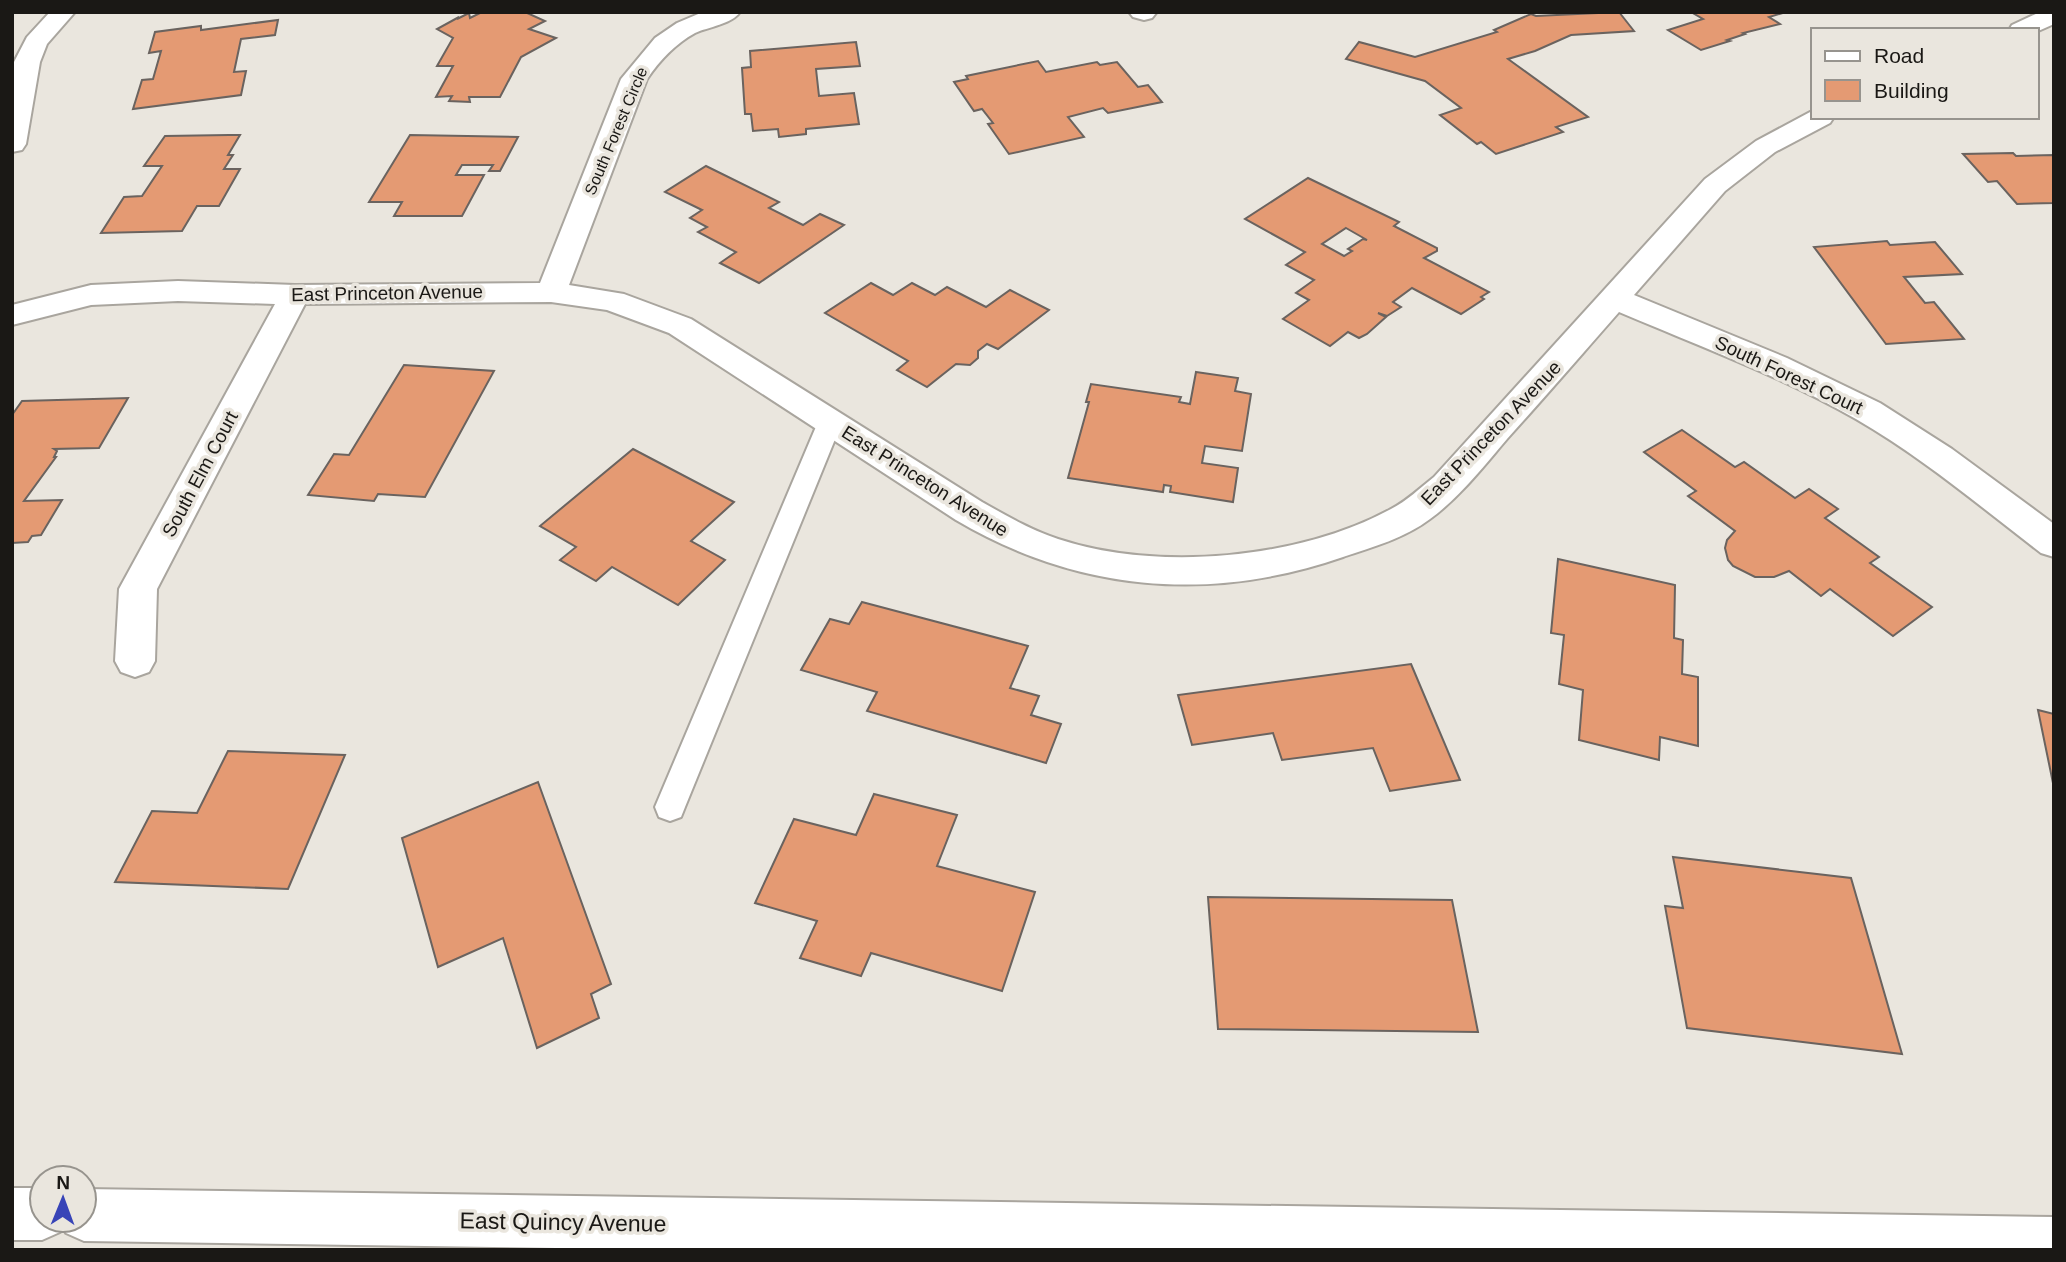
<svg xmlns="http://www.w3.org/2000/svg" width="2066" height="1262" font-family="Arial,sans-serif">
<rect width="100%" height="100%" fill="#eae6de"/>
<g fill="#e49a73" stroke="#6a635f" stroke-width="2" fill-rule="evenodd">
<polygon points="482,12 525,12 545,21 529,29 556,38 521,57 500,97 469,97 470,102 449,101 452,96 436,97 453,66 437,66 453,38 437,29 459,17 457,19 469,13 470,18"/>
<polygon points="1619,12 1634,31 1571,35 1535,51 1508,59 1588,117 1556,127 1563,132 1496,154 1481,142 1477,144 1440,115 1461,108 1425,81 1346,59 1359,42 1415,57 1497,32 1494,30 1531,14 1536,16"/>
<polygon points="1691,12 1786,12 1769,17 1780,24 1743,33 1745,34 1727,40 1730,41 1701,50 1668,30 1703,19"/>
<polygon points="278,20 275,35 241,39 234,72 246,71 241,95 133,109 142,80 153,79 161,51 149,53 155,32 201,26 201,30"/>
<polygon points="856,42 860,66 816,69 819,96 854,93 859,124 806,129 806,134 779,137 778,129 753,131 751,114 745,114 742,68 751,67 750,51"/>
<polygon points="1038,61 1046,72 1097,62 1100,65 1117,62 1138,87 1148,85 1162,102 1108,113 1103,108 1068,117 1084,137 1009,154 988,124 993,123 982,109 974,111 954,82 968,79 966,76"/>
<polygon points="229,135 240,135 228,155 233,155 224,169 240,169 219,206 197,206 182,231 101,233 124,197 142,196 162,166 144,166 165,136"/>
<polygon points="410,135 518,137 500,171 489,171 493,165 462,165 456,175 484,175 462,216 394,216 402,202 369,202"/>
<polygon points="2013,153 2016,156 2054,155 2054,203 2017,204 1997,181 1988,182 1963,154"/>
<polygon points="706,166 779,202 769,208 803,225 820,214 844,225 759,283 720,263 736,252 698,232 707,227 690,218 702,210 665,192"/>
<path d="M1308,178l91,44 -5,4 43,22v3l-13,7 65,34 -8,5 3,2 -23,15 -49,-26 -19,14 8,5 -14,9 -9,-3 8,4 -19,17 -8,4 -11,-6 -18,14 -47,-27 26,-19 -13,-7 18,-13 -28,-15 19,-13 -60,-33zM1346,228l21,12 -4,-1 -15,10 4,2 -8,5 -22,-12z"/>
<polygon points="1887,241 1890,245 1935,242 1962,274 1904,277 1925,303 1934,302 1964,339 1886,344 1814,247"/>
<polygon points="871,283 893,295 912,283 935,295 947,287 986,307 1010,290 1049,310 998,349 987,344 978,351 978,358 970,365 956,364 927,387 897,370 908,361 825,313"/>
<polygon points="404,365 494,371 425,497 378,494 374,501 308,495 334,454 349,455"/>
<polygon points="1196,372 1238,378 1235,391 1251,394 1242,451 1205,446 1202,463 1238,468 1233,502 1170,492 1171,486 1164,485 1163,492 1068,478 1089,402 1086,402 1091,384 1181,397 1179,402 1190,404"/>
<polygon points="128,398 99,448 54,449 57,451 54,457 56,457 24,501 62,500 41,535 32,536 28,542 12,543 12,415 22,401"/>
<polygon points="1682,430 1735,467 1744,462 1795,498 1809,489 1838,509 1825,518 1879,557 1870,563 1932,607 1893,636 1830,589 1821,596 1789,571 1774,577 1755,577 1733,566 1728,560 1725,548 1727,540 1735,531 1688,496 1696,491 1644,452"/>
<polygon points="633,449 734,502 691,541 725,560 678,605 612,567 596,581 560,560 576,547 540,526"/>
<polygon points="1558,559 1675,585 1674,638 1683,640 1682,674 1698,677 1698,746 1660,737 1659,760 1579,740 1583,690 1559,684 1564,635 1551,633"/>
<polygon points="862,602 1028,646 1010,688 1039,696 1031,715 1061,724 1046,763 867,711 877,692 801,670 830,619 849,624"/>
<polygon points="1411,664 1460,780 1390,791 1373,748 1282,760 1273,733 1192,745 1178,695"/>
<polygon points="2038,710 2054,714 2054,788"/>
<polygon points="228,751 345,755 288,889 115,882 152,811 197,813"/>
<polygon points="538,782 611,984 591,994 599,1018 537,1048 503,938 438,967 402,838"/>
<polygon points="874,794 957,815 937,866 1035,892 1002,991 871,953 861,976 800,958 817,921 755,903 794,819 856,835"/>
<polygon points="1673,857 1851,878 1902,1054 1687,1028 1665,906 1683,908"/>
<polygon points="1208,897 1452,900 1478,1032 1218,1029"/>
</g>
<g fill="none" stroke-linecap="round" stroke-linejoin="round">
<defs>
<polygon id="lane" points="830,414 839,416 842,422 685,807 681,817 670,821 659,817 655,807 818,422 821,416"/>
<g id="street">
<polygon points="50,12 75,12 47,44 40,62 26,144 22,150 12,152 14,62 27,37"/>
<path d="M703,12h37c-8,12 -32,15 -45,21 -20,11 -35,27 -48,46l-78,206 55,9 67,25 291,183c25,14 49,28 76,37 99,33 242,20 333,-30 16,-8 29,-21 43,-32l271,-298 51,-38 56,-30v6h22l-4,6 -55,29 -50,39 -91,104 153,63 93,45 72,46 102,75v33l-13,-4c-60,-46 -119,-96 -185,-134 -75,-43 -157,-73 -237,-107 -37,42 -74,85 -112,127 -24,28 -47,58 -77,80 -25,19 -57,28 -87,38 -133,46 -265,35 -387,-37l-287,-187 -62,-23 -56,-8 -246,2 -148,285 -2,72 -6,11 -14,5 -14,-5 -6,-11 4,-72 156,-285 -97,-3 -87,4 -79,20v-20l79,-20 87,-4 117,4 245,-2 81,-204 34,-41 22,-15z"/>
<polygon points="1129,12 1155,12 1156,13 1152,18 1144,20 1133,17"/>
<polygon points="2040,12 2054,12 2054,24 2036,32 2036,30 2009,30 2012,25"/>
</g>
<polygon id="secondary" points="12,1188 42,1188 42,1220 84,1220 84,1189 2054,1217 2054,1250 686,1250 84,1241 66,1233 63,1227 60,1232 42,1240 12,1240"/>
</defs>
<use href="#lane" stroke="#a9a59e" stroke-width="4"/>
<use href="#street" stroke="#a9a59e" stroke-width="4"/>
<use href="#secondary" stroke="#a9a59e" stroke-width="4"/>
<use href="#lane" fill="#fff" fill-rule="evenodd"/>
<use href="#street" fill="#fff" fill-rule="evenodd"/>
<use href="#secondary" fill="#fff" fill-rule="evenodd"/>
</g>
<g text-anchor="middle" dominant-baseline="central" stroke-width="7" stroke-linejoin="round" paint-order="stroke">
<g font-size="16" fill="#1a1815" stroke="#eae6de">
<text transform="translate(616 131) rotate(-67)">South Forest Circle</text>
</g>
<g font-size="19" fill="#1a1815" stroke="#eae6de">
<text transform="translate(387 293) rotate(-1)">East Princeton Avenue</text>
<text transform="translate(1789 375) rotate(25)">South Forest Court</text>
<text transform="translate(1491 433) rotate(-46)">East Princeton Avenue</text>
<text transform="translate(200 474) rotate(-62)">South Elm Court</text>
<text transform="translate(925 481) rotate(32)">East Princeton Avenue</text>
</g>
<g font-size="23" fill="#1a1815" stroke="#eae6de">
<text transform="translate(563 1222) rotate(1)">East Quincy Avenue</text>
</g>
</g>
<rect width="2066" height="1262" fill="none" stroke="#1a1815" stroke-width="28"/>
<rect x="1811" y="28" width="228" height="91" fill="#eae6de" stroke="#97948e" stroke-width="2"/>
<rect x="1825" y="51" width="35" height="10" fill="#ffffff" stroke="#97948e" stroke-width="2"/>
<text x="1874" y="63" font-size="21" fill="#1a1815">Road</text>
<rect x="1825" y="80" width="35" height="21" fill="#e49a73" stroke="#97948e" stroke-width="2"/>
<text x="1874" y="98" font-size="21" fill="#1a1815">Building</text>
<g transform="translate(63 1199) rotate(1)"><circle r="33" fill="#eae6de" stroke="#97948e" stroke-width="2"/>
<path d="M0-5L12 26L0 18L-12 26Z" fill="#3844b7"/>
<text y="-10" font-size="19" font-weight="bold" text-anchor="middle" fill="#1a1815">N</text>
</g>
</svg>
